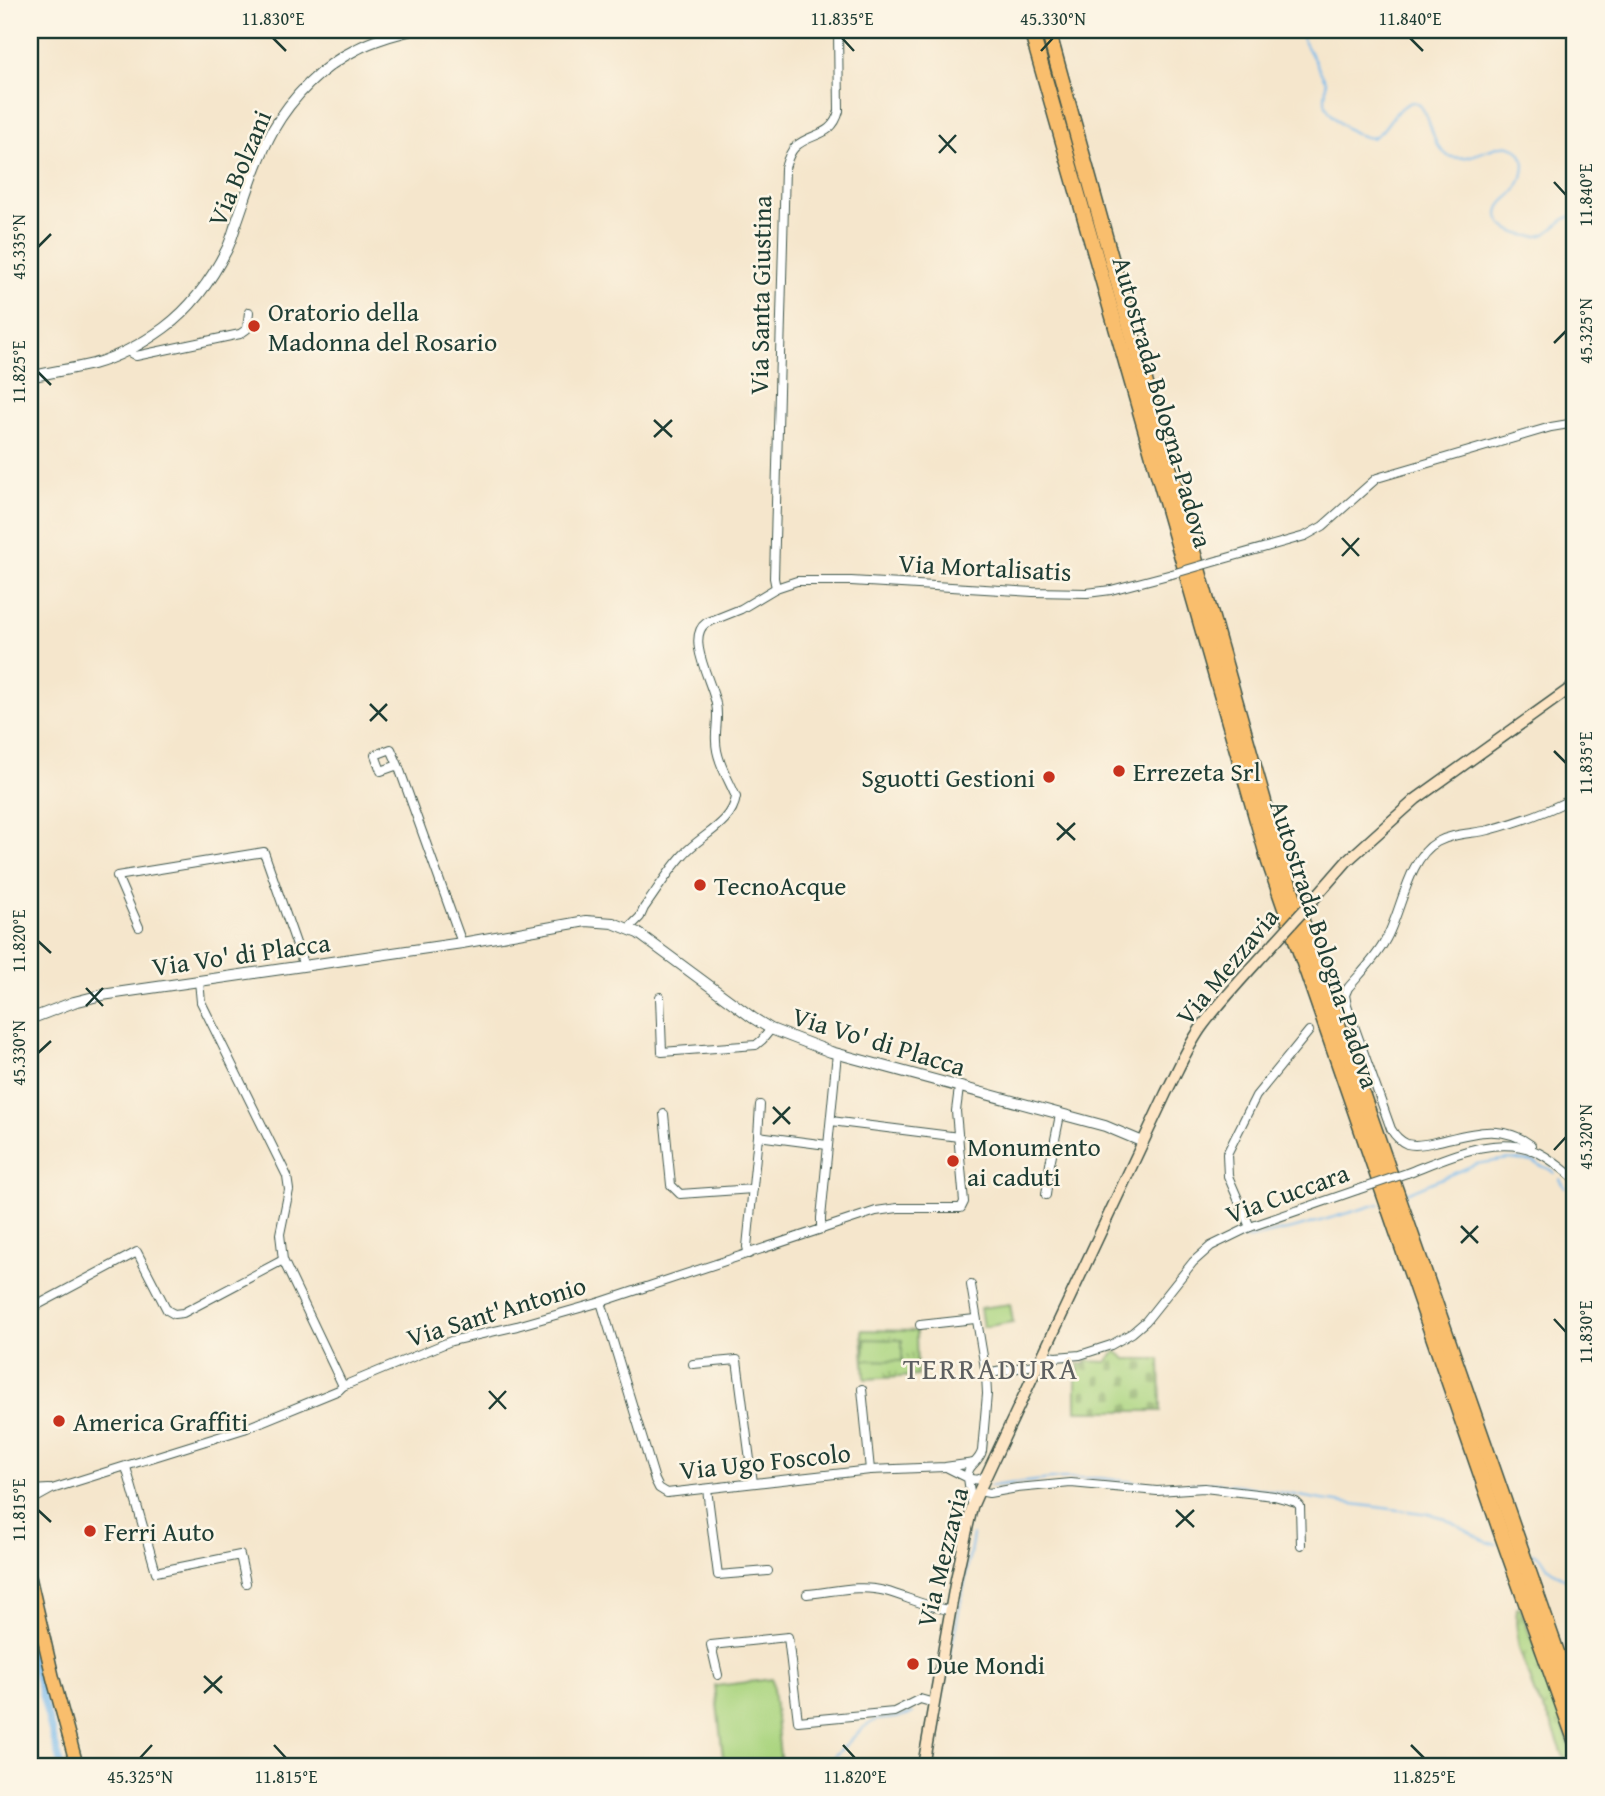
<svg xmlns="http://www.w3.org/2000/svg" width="1605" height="1796" font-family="'Gentium Book Plus',serif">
<defs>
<pattern id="grass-tufts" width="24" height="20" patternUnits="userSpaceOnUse" patternTransform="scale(1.75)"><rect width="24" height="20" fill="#acd581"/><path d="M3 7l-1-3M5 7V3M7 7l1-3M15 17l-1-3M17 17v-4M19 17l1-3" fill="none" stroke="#8bae6a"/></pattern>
<pattern id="cemetery-stones" width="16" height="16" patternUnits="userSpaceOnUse" patternTransform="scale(1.75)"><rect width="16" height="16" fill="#acd581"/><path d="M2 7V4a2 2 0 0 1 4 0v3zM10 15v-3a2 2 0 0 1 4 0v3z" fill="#8bae6a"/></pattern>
</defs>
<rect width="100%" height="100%" fill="#fcf5e5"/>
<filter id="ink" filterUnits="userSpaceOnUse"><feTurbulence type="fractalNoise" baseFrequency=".0143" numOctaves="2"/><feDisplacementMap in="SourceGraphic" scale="14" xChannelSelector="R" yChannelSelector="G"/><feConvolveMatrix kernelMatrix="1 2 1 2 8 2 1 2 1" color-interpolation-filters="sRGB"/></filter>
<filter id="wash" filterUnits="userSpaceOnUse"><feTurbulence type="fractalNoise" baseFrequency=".00686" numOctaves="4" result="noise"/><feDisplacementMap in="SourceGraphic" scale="28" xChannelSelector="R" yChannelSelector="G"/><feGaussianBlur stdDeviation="1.57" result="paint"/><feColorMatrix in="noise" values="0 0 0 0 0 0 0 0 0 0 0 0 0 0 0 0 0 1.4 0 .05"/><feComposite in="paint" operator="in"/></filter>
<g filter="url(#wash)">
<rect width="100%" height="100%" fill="#f5e6cc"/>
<g fill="url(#grass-tufts)" stroke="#66895a" stroke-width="2">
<polygon points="862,1330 916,1331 917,1376 865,1379"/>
<polygon points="1520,1607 1575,1759 1575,1766 1567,1766 1551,1722 1535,1695 1519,1648 1516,1622 1517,1608"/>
</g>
<polygon fill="url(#cemetery-stones)" stroke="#66895a" stroke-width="2" points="1116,1351 1126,1359 1160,1359 1161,1411 1076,1411 1076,1371 1079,1371 1078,1364 1086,1364 1086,1361 1107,1362"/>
<g fill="#acd581" stroke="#66895a" stroke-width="2">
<polygon points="1010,1304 1013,1322 983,1327 980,1308"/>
<polygon points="865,1339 902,1340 902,1361 864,1360"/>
<polygon points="772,1679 781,1766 724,1766 715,1686"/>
</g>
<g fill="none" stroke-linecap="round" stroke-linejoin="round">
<g stroke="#77baed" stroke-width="2">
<path d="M1298,30l28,52c1,8 -3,16 0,23 6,16 30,32 46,33 14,-6 18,-23 31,-31 2,-2 7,-5 10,-5 13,0 19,33 24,42 3,5 7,9 11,12 26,9 51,-20 68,-7 14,10 7,33 -3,44 -4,5 -12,9 -14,16 -7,21 30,31 44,26 7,-3 12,-9 18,-13 4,-4 9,-5 14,-7"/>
<polyline points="1560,1179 1565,1188"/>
<polyline points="1404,1194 1476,1164 1509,1159 1533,1162 1549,1169 1554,1173"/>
<polyline points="1241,1237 1246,1239 1296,1228 1379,1204"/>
<polyline points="990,1486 1060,1478 1099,1478 1160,1485 1211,1483 1239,1485 1322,1500 1430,1514 1444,1518 1489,1543 1497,1544"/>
<polyline points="1532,1553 1541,1557 1548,1568 1575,1587"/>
<path d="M939,1711c10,-59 25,-116 34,-176"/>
<polyline points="824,1766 864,1727 876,1720 895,1718 913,1713"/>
</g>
<polyline stroke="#77baed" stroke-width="7" points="30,1650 61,1766"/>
</g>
</g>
<g filter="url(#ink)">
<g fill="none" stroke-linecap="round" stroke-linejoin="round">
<defs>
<g id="minor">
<polyline points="127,351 136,356 240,334 247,329 249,312"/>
<polyline points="1220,560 1305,536 1323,526 1377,478 1551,427 1575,423"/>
<path d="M776,588l-2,-10 11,-410c2,-7 4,-15 10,-21 16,-15 37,-9 44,-36l-1,-81"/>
<polyline points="398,765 381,771 375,755 391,749 398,765 462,943"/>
<polyline points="139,927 117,876 264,852 304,966"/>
<path d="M628,929l12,-12 4,-9c13,-18 25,-38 40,-54 17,-19 48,-30 52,-57 -7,-17 -20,-37 -20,-56 -1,-12 3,-24 0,-37 -3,-20 -31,-66 -10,-81l35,-14 35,-21 21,-7h54l182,11 54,1 24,-3 61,-16"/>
<polyline points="199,981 201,1002 287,1176 289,1190 280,1234 283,1260 343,1386"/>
<polyline points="660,997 662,1052 756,1045 762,1040 771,1029"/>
<polyline points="664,1114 671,1185 680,1194 753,1189"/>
<polyline points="831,1121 959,1137"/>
<polyline points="758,1136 760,1105"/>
<path d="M1531,1150v-5c-30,-23 -62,-11 -96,-3 -8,2 -20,4 -28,2 -7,-3 -12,-8 -16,-15l-44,-123 -2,-11 3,-7c13,-15 28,-30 37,-47 17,-29 22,-82 52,-99 16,-9 35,-8 52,-12 30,-8 59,-18 86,-33"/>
<path d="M1407,1173c39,-15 91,-41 132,-20 14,7 25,17 36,26"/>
<polyline points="1046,1195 1050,1164 1060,1115"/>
<polyline points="1250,1227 1228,1176 1227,1154 1256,1096 1309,1031"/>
<polyline points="824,1228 821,1225 821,1218 837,1053"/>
<polyline points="749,1254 747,1247 758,1136 827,1145"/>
<path d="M971,1285l15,89 1,20 -5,57c-3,12 -16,14 -14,27 9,3 12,2 19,-4"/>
<polyline points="601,1302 655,1480 659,1488 667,1493 870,1470 945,1467 974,1463"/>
<polyline points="30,1309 137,1252 167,1310 174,1314 183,1313 283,1260"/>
<polyline points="920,1325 975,1319"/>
<polyline points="1043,1355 1056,1357 1080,1355 1111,1345 1132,1333 1146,1321 1193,1262 1211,1246 1250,1227 1357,1190"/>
<polyline points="693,1364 737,1360 753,1483"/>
<polyline points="986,1374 1039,1364"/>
<polyline points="862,1389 870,1470"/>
<polyline points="126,1467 156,1572 240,1555 246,1583"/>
<polyline points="948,1468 968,1478 972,1505"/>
<polyline points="707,1489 718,1575 768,1571"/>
<polyline points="30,1490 49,1489"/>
<polyline points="979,1491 989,1493 1017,1488 1071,1483 1157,1491 1204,1488 1274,1496 1296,1502 1300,1506 1301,1545"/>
<polyline points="30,1504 34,1499 52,1489 244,1429 339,1390 343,1386 451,1341 517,1326 601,1302 876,1211 898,1208 961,1208 964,1202 956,1111 959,1088"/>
<path d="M807,1594c25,-2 53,-10 78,-3 22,6 41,16 64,19"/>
<polyline points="718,1675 711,1645 788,1637 798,1721 894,1712 920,1699 934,1703"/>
<polyline points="30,1756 32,1766"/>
</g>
<g id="tertiary">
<path d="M30,377c20,-5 42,-8 63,-13 25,-7 49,-20 71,-36 26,-19 48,-49 63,-79 4,-8 6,-16 9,-25 11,-31 21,-65 37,-94 19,-33 49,-64 84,-81 17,-9 36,-14 55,-19"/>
<polyline points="30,1019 74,1002 102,995 462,943 586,921 613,923 638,933 753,1018 771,1029 831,1052 1105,1126 1143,1142"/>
</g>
<g id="secondary">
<polyline points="1313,900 1347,861 1416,799 1575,685"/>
<path d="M923,1766l33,-187 16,-72 7,-16 187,-398c12,-23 22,-48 37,-68 22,-29 48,-56 72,-83"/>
</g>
<polyline id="primary" points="30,1579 53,1678 77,1766"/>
<g id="motorway">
<polyline points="1031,30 1269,862 1500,1530 1575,1740"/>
<polyline points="1048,30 1162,442 1280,858 1575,1704"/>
</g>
</defs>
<use href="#minor" stroke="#3f564b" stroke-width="10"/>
<use href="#tertiary" stroke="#3f564b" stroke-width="12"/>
<use href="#secondary" stroke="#3f564b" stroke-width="13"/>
<use href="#primary" stroke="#3f564b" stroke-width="15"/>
<use href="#motorway" stroke="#3f564b" stroke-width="17"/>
<use href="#minor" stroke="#fff" stroke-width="8"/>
<use href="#tertiary" stroke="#fff" stroke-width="10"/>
<use href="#secondary" stroke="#fde5c5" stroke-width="10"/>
<use href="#primary" stroke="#f9be6d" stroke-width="12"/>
<use href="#motorway" stroke="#f9be6d" stroke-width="14"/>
<defs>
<g id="minor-bridge">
<polyline points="1172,574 1220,560"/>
<polyline points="1357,1190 1407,1173"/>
</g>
<polyline id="secondary-bridge" points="1275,942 1313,900"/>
</defs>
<use href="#minor-bridge" stroke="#3f564b" stroke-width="10" stroke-linecap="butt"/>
<use href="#secondary-bridge" stroke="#3f564b" stroke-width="13" stroke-linecap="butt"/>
<use href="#minor-bridge" stroke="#fff" stroke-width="8"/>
<use href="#secondary-bridge" stroke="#fde5c5" stroke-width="10"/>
</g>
</g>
<path fill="none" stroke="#1f3d34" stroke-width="2.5" d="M273,38l13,13M842,38l12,13M1410,38l13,13M1041,51l12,-13M939,135l17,18M939,153l17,-18M1554,182l12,13M38,247l13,-13M1554,343l12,-12M38,372l13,13M654,420l18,17M654,437l18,-17M1342,538l17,18M1342,556l17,-18M370,704l17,17M370,721l17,-17M1554,751l12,12M1057,823l18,17M1057,840l18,-17M38,941l13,12M86,988l17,18M86,1006l17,-18M38,1053l13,-12M773,1107l17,17M773,1124l17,-17M1554,1150l12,-13M1461,1226l17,17M1461,1243l17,-17M1554,1319l12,13M489,1391l17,18M489,1409l17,-18M38,1510l13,12M1176,1510l18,17M1176,1527l18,-17M204,1676l18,17M204,1693l18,-17M274,1745l12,13M843,1745l12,13M1411,1745l13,13M140,1758l12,-13"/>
<g fill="#c8321e" stroke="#fcf5e5" stroke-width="2.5">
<circle cx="254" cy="326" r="7"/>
<circle cx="1119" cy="771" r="7"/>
<circle cx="1049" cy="777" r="7"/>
<circle cx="700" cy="885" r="7"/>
<circle cx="953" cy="1161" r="7"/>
<circle cx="59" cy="1421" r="7"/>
<circle cx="90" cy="1531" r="7"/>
<circle cx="913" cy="1664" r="7"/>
</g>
<g text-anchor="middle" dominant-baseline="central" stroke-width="5" stroke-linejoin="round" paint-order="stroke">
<g font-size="26" fill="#1f3d34" stroke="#fcf5e5">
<text transform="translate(239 168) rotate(-67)">Via Bolzani</text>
<text transform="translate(760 295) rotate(-89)">Via Santa Giustina</text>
<text transform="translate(1163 402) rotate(74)">Autostrada Bologna-Padova</text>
<text transform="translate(985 567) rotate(3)">Via Mortalisatis</text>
<text transform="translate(1325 944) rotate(72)">Autostrada Bologna-Padova</text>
<text transform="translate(241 954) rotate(-8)">Via Vo' di Placca</text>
<text transform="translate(1227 966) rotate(-50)">Via Mezzavia</text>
<text transform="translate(879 1041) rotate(17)">Via Vo' di Placca</text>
<text transform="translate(1287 1193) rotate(-20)">Via Cuccara</text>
<text transform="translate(496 1311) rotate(-17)">Via Sant'Antonio</text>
<text transform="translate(765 1461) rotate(-6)">Via Ugo Foscolo</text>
<text transform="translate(942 1557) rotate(-76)">Via Mezzavia</text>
</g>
<g font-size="26" fill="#1f3d34" stroke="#fcf5e5" text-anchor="start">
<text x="268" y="311">Oratorio della<tspan x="268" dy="30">Madonna del Rosario</tspan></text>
<text x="1133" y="771">Errezeta Srl</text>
<text x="1035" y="777" text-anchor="end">Sguotti Gestioni</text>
<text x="714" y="885">TecnoAcque</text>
<text x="967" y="1146">Monumento<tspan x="967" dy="30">ai caduti</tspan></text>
<text x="73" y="1421">America Graffiti</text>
<text x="104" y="1531">Ferri Auto</text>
<text x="927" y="1664">Due Mondi</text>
</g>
<g font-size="30" letter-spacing="2" fill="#5d5f60" stroke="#fcf5e5">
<text x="991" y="1368">TERRADURA</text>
</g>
</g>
<rect width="1605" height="1796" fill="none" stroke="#fcf5e5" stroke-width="77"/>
<rect x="38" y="38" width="1528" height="1720" fill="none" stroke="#1f3d34" stroke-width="2.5"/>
<g font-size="18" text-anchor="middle" fill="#1f3d34">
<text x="273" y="25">11.830°E</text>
<text x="842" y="25">11.835°E</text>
<text x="1053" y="25">45.330°N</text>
<text x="1410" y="25">11.840°E</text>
<text transform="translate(1586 195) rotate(-90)" y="6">11.840°E</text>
<text transform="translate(19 247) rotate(-90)" y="6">45.335°N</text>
<text transform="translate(1586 331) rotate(-90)" y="6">45.325°N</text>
<text transform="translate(19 372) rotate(-90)" y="6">11.825°E</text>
<text transform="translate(1586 763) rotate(-90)" y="6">11.835°E</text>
<text transform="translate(19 941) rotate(-90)" y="6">11.820°E</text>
<text transform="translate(19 1053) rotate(-90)" y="6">45.330°N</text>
<text transform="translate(1586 1137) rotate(-90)" y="6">45.320°N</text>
<text transform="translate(1586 1332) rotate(-90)" y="6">11.830°E</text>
<text transform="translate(19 1510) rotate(-90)" y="6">11.815°E</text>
<text x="140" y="1783">45.325°N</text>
<text x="286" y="1783">11.815°E</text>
<text x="855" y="1783">11.820°E</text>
<text x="1424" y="1783">11.825°E</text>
</g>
</svg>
